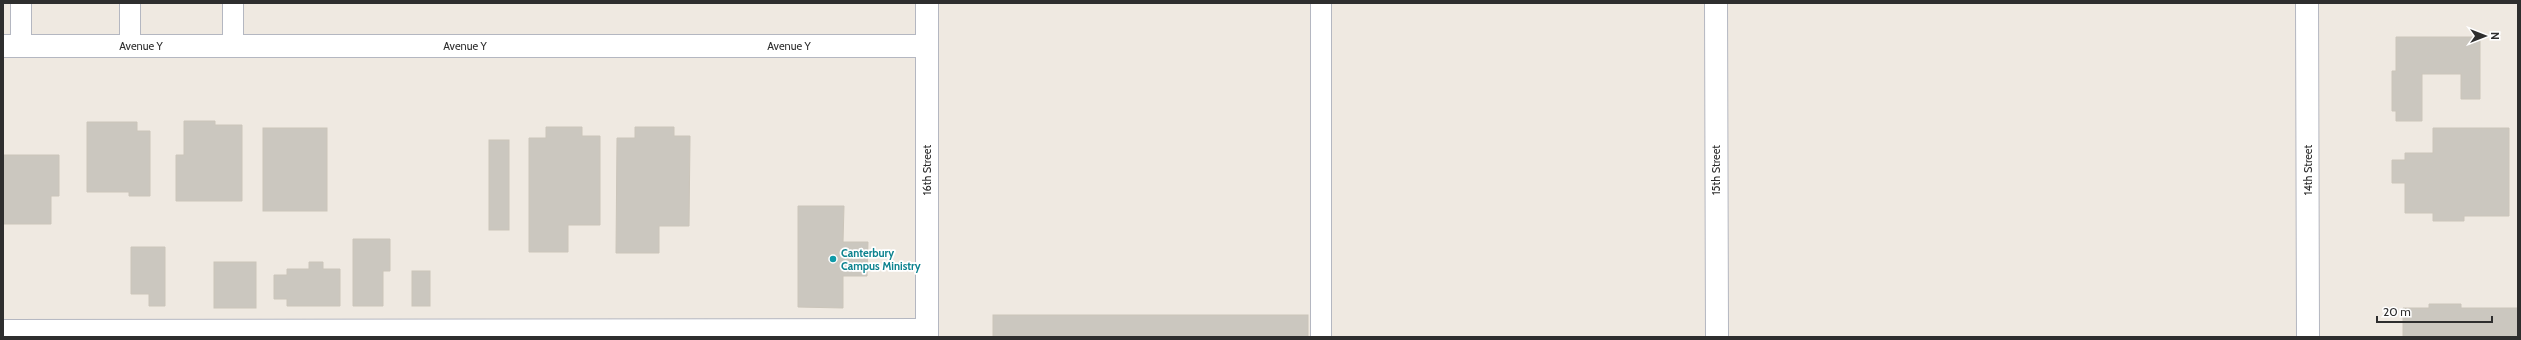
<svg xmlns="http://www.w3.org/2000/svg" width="2521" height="340" font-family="Cabin,sans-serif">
<rect width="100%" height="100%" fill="#efe9e1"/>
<g fill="#cbc7bf" stroke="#cbc5ba">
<polygon points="2396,37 2480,37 2480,99 2461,99 2461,74 2422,74 2422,121 2396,121 2396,111 2392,111 2392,71 2396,71"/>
<polygon points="184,121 215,121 215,125 242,125 242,201 176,201 176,155 184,155"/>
<polygon points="87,122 137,122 137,131 150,131 150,196 129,196 129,192 87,192"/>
<polygon points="546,127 582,127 582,136 600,136 600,225 568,225 568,252 529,252 529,138 546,138"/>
<polygon points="635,127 674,127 674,136 690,136 689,226 659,226 659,253 616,253 617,138 635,138"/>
<rect x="263" y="128" width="64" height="83"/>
<polygon points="2433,128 2509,128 2509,216 2464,216 2464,221 2433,221 2433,213 2405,213 2405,183 2392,183 2392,160 2405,160 2405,153 2433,153"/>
<rect x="489" y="140" width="20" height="90"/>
<polygon points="3,155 59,155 59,196 51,196 51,224 3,224"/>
<polygon points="798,206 844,206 843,242 868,242 867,276 843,276 843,308 798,307"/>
<polygon points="353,239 390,239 390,271 383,271 383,306 353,306"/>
<polygon points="131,247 165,247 165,306 149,306 149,294 131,294"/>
<rect x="214" y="262" width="42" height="46"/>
<polygon points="309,262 323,262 323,269 340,269 340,306 287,306 287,299 274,299 274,275 287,275 287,269 309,269"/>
<rect x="412" y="271" width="18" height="35"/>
<polygon points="2429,304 2461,304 2461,308 2518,308 2518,337 2403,337 2403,308 2429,308"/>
<rect x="993" y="315" width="315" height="22"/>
</g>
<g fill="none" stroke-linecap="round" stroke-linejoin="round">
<defs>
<g id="service">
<polyline points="1321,3 1321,337"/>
<polyline points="21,46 21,3"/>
<polyline points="130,46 130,3"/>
<polyline points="233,46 233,3"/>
<polyline points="3,330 927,329"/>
</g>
<g id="minor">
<polyline points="927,3 927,337"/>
<polyline points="1716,3 1717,337"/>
<polyline points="2307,3 2308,337"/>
<polyline points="3,46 927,46"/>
</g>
</defs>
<use href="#service" stroke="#b4b7c1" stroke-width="22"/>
<use href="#minor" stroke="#b4b7c1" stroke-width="24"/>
<use href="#service" stroke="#fff" stroke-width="20"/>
<use href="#minor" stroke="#fff" stroke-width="22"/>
</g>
<circle fill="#0f9aa8" stroke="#fff" stroke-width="1.5" cx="833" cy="259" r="4"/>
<g text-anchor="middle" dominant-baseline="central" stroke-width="3.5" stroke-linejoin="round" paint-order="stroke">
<g font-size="11" fill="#2e2e2e" stroke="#fff">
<text x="141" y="46">Avenue Y</text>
<text x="465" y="46">Avenue Y</text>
<text x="789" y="46">Avenue Y</text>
<text transform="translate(927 170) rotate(-90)">16th Street</text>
<text transform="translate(1716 170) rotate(-90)">15th Street</text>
<text transform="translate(2308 170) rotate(-90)">14th Street</text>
</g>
<g font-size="11" font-weight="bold" fill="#0d838f" stroke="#fff" text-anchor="start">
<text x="841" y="253">Canterbury<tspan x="841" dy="13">Campus Ministry</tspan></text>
</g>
</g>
<rect width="2521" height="340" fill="none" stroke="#2e2e2e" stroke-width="8"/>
<g transform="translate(2485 36) rotate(90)" stroke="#ffffff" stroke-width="3" paint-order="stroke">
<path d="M0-3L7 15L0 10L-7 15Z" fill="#2e2e2e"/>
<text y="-6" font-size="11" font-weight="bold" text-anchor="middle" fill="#2e2e2e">N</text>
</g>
<path d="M2377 316v6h115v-6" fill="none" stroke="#2e2e2e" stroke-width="2"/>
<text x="2383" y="316" font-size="12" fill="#2e2e2e" stroke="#ffffff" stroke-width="3" paint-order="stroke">20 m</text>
</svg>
